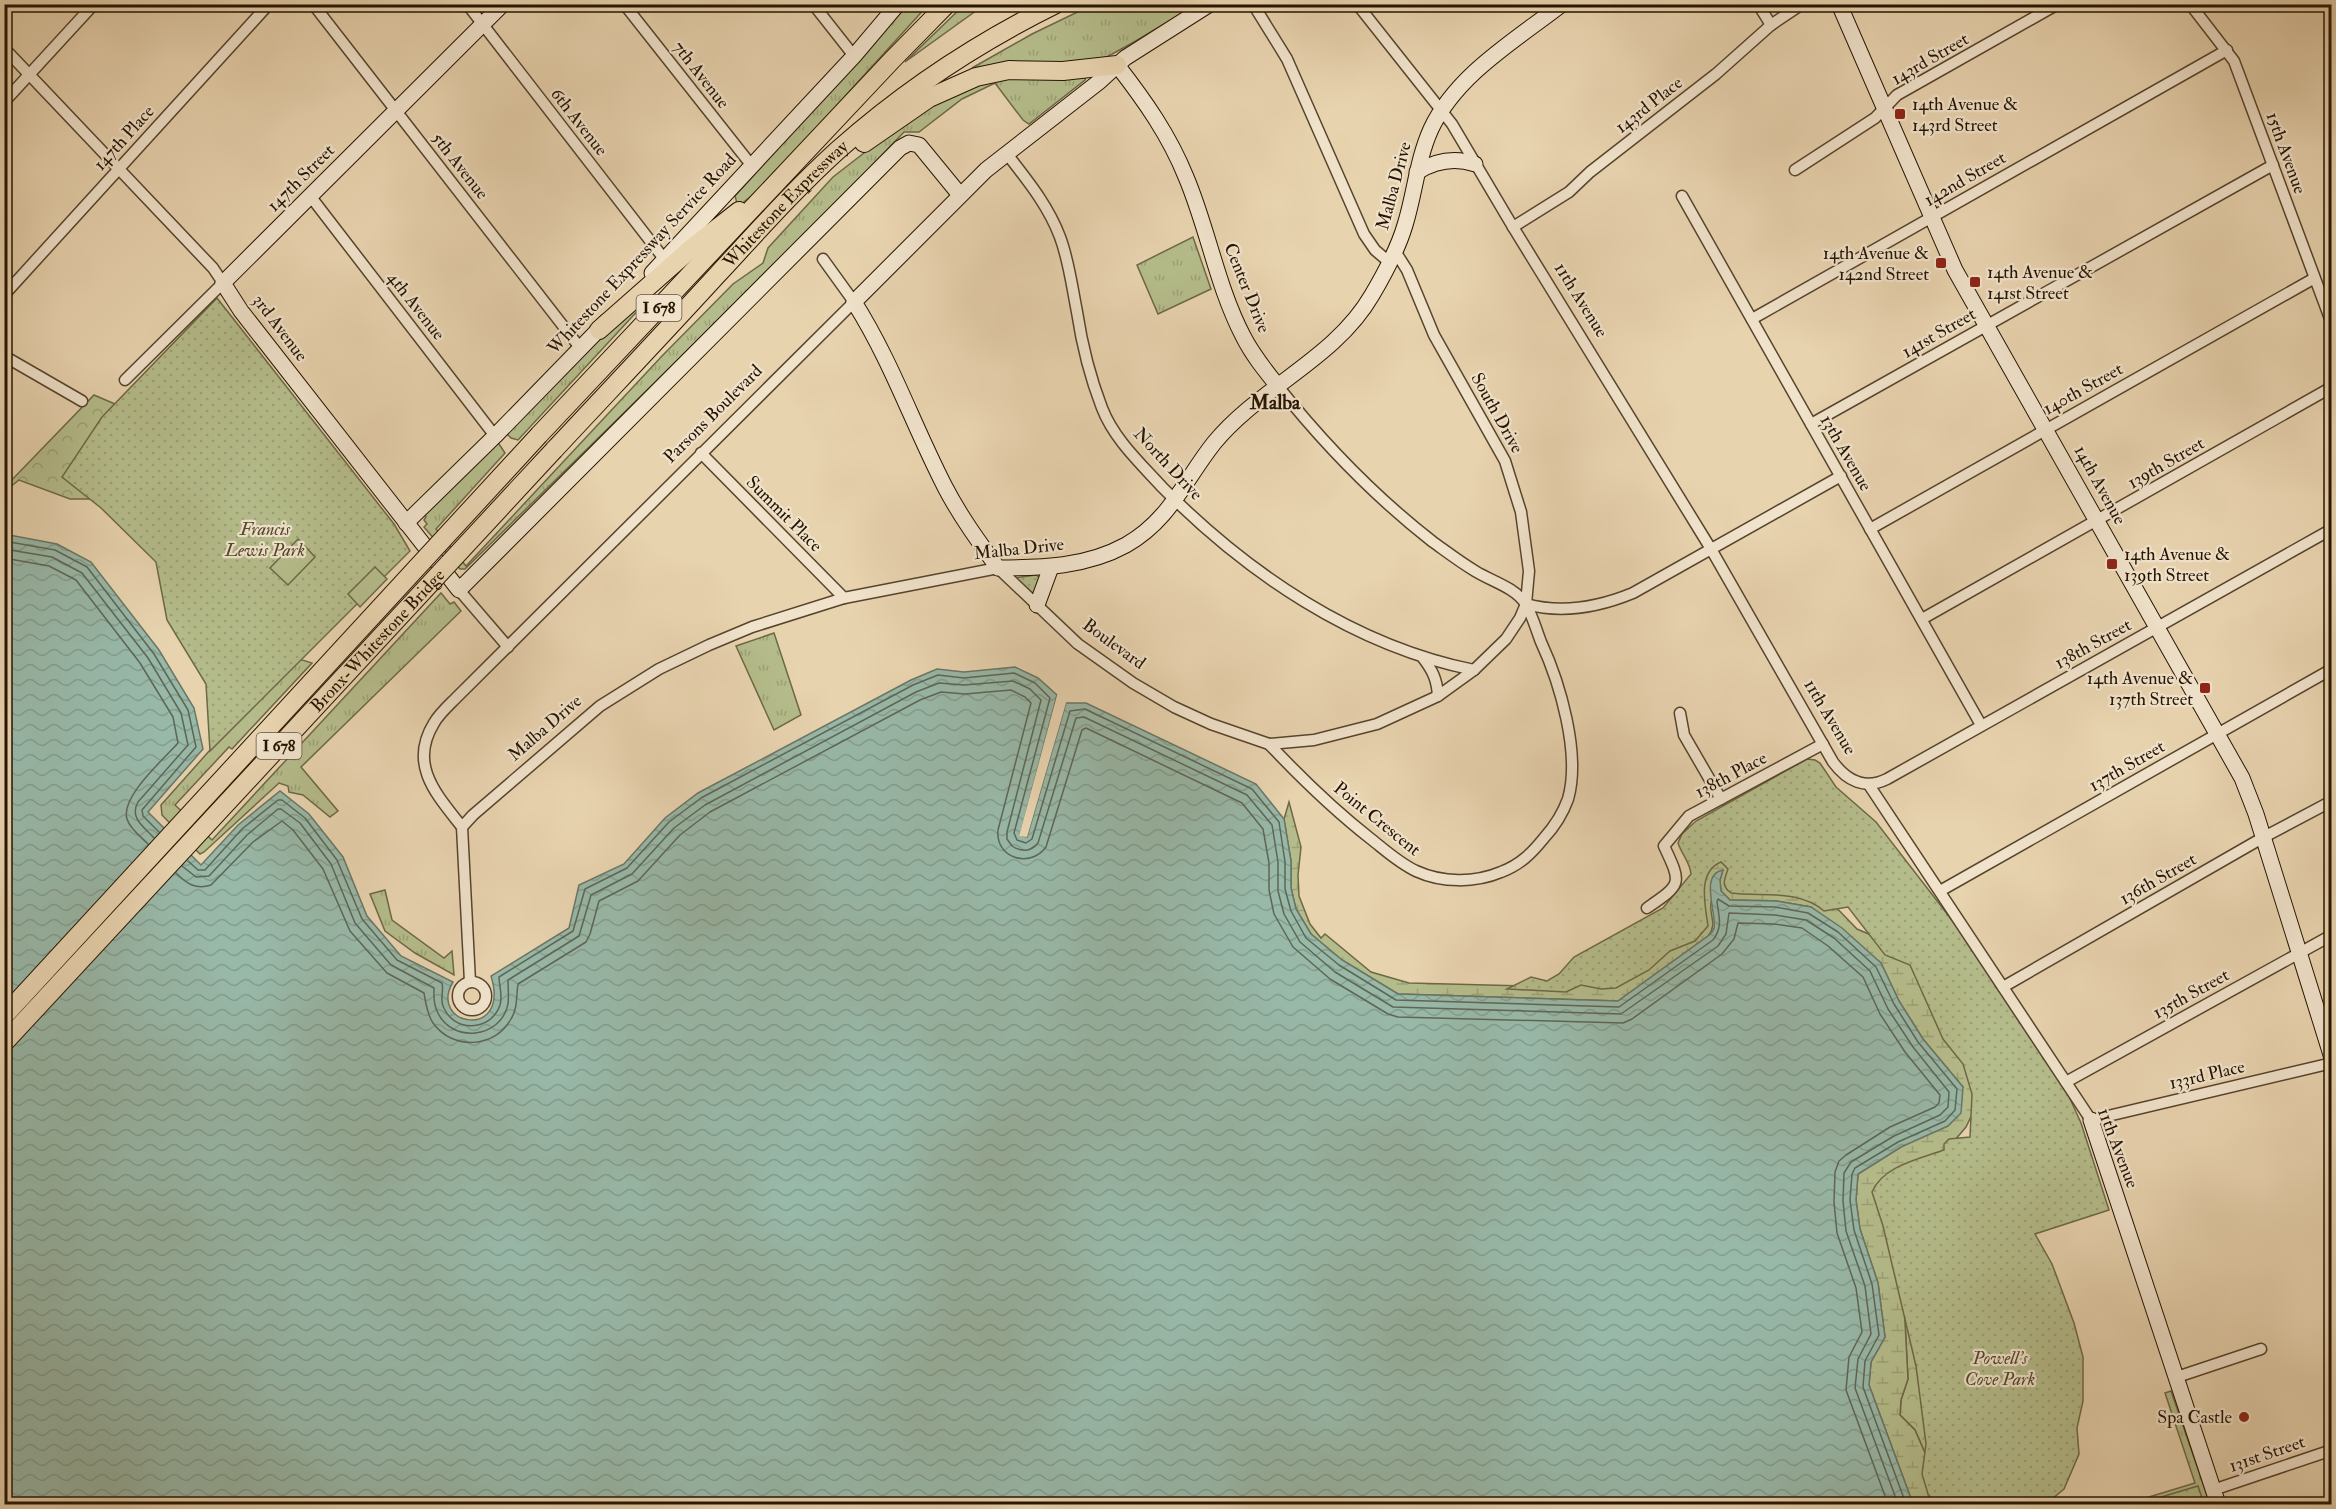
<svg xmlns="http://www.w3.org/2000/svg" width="2336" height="1509" font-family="'IM FELL Double Pica',serif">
<defs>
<pattern id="grass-tufts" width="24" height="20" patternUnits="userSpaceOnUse" patternTransform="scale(1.5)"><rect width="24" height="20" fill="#b5bc8b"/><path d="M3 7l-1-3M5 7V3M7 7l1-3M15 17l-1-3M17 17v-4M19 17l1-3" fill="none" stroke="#9ca176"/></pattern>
<pattern id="forest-crowns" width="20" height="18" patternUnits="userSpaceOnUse" patternTransform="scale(1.5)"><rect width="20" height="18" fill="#b5bc8b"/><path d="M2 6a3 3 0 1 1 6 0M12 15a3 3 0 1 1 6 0" fill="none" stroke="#9ca176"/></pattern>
<pattern id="wetland-marsh" width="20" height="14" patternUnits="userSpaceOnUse" patternTransform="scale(1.5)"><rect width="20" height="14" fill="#b5bc8b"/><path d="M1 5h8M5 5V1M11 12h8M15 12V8" fill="none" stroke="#9ca176"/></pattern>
<pattern id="park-dots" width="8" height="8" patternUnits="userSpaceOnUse" patternTransform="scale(1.5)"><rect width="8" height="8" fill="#b5bc8b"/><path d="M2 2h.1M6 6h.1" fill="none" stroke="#9ca176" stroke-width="1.8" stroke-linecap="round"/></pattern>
<pattern id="water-waves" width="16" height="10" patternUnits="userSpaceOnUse" patternTransform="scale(1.5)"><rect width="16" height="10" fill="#98b8a8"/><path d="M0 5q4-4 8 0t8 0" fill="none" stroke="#839d8f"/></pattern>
</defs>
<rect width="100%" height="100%" fill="#e8d3af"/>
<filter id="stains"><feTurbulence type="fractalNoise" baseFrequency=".00333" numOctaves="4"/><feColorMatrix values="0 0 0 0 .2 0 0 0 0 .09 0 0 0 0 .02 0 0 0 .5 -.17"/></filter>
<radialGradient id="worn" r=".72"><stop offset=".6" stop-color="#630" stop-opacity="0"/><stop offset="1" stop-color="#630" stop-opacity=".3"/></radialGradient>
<g fill="url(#grass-tufts)" stroke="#6d6846" stroke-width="1.5">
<polygon points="907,5 928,5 795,151 751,196 738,207 735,196"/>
<polygon points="964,5 984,5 905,62"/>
<polygon points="1092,5 1196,5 1134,42 1105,58 1089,63 1022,62 972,68 1032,34"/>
<polygon points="1005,77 1086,77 1085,80 1029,124 1023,120 995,83 962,99 919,132 904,132 817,223 465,569 460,569 424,527 427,524 424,520 426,517 424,513 497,441 505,453 436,529 466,566 662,356 733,284 763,263 768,248 833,177 912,116 949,95"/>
<polygon points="1193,237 1211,289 1158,314 1137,265"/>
<polygon points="656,291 518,440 511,438 506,433 509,426 608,331"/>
<polygon points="441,593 450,604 454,602 461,611 301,767 338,811 330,817 303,795 289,792 288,786 279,783 204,852 200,854 162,815 161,805 293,657 312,663 232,749 229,747 175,805 212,840"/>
<polygon points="774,633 801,715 774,730 736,646"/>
<polygon points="385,890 392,920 444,958 452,951 454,975 415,953 385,931 370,894"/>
<polygon points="2171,1391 2210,1504 2126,1504 2195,1483 2165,1393"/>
</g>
<g fill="url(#forest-crowns)" stroke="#6d6846" stroke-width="1.5">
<polygon points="94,395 122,407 98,499 70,499 19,480 5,491 5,487"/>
<polygon points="1904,1303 1947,1504 1915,1430 1900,1415 1901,1400 1908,1379"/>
</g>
<path fill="url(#wetland-marsh)" stroke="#6d6846" stroke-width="1.5" d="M1289,802l12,45 -3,28 1,21 11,28 11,14 4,-4 46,38 38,11 151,4 90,-58 69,-80 112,53 26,27 26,11 29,19 42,71 24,72 -12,25 -23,27 -39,149 4,76 -7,21 -1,15 15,15 32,74h-34l-44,-119 2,-23 14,-25 -7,-54 -18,-54 -4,-29 2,-26 43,-27 62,-60 -40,-48 -24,-38 -18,-38 -70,-56 -35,-6 -46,-1 -9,-9 -1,-11 3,-10c-4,11 -10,22 -12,33 -2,13 7,21 -3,33l-90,65 -220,-7 -56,-34 -31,-26 -15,-25 -5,-21v-27l-7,-42z"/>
<g fill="url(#park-dots)" stroke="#6d6846" stroke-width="1.5">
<polygon points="217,298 394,524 410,551 210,751 206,684 167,620 156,562 101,508 62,477 102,417"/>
<polygon points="1036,575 1040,578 1036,594 1030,593 1015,578"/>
<path d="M1807,759l8,1 5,3 16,24 40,35 89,115 102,155 14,31 28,87 -74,24 17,30 22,59 9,34v44l-6,27 2,26 -15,35 -18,15h-110l-8,-10 -6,-20 4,-30 -10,-78 -33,-140 -11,-34c11,-26 47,-33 72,-42v-6l5,-5 21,-2 2,-43 -9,-30 -20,-25 -33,-74 -25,-10 -37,-48 -24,4c-25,-22 -62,-14 -93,-18 -10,-7 -7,-13 -3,-24l-7,-7c-24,10 -16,42 -13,64l-13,15 -25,10 -21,19 -33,18 -15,1 -20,-4 -15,7 -59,-3 24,-12 16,4 12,-7 15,-17 89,-49 28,-34c-1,-12 -9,-19 -13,-31l4,-9 14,-13z"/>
<polygon points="2198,1486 2204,1504 2138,1504"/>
</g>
<g fill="#b5bc8b" stroke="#6d6846" stroke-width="1.5">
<polygon points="298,539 315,557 288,585 270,568"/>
<polygon points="375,567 387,579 360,607 348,594"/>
</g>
<path fill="url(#water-waves)" stroke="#6a7665" stroke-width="1.5" d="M4,534l53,10 34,18 68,88 35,58 9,41 -55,63 53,53 37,-40 42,-34 29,23 34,43 24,59 34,40 52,26c-26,44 58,59 38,-6l78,-48 10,-43 45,-21 41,-46 33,-25 213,-113 26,-11 27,3 51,-5 23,11 19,17 -37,140 7,2 39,-134h20l170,81 28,35 7,42v27l5,21 15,25 31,26 56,34 220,7 90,-65c3,-3 5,-4 6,-8 3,-14 -15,-54 9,-58l-3,10 1,11 9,9 46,1 35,6 31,21 39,35 18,38 24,38 40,48 -2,26 -13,13 -47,21 -43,27 -2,26 4,29 18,54 7,54 -14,25 -2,23 44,119h-1908z"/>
<polygon fill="#e8d3af" points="1058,692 1060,695 1023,833 1065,701 1066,703 1027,837 1019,836"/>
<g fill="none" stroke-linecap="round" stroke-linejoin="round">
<g stroke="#5e6654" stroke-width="1.5">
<polyline points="4,541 55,550 87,567 154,654 188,710 196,747 142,810 143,816 159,832"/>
<path d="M4,549l48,8 30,16 66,85 33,55 7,32 -50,57c-9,16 6,25 16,36"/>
<path d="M4,558l45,8 27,14 64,83 33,54 5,26c-14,16 -58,54 -51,76 3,10 14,18 21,25"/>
<path d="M188,861l10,9h7l37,-41 36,-29h4l23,18 32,42 25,59 35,41 45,23c2,7 -2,15 1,23 10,27 48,26 57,-1 3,-10 -1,-19 -1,-28l74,-46 12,-42 42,-21 42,-46 32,-24 212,-113 25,-10 26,3 50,-5 21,10 15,15 -36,135 3,7 9,3 6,-4 38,-128 15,-2 167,80 27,33 6,40v27l6,22 15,27 33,27 57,35 223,7 94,-67c10,-13 6,-23 4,-38l1,-3 11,7 46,1 33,6 30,19 38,35 18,37 24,38 39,47 -2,21 -10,11 -47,21 -43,26 -3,6 -2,26 4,30 18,54 7,51 -14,26 -2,26 43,117"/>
<path d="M182,866l14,11 13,-1 38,-41 31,-26h3l19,14 31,41 24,59 36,42 43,23c0,7 -1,15 3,23 14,33 64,28 71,-7 1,-8 0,-16 0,-24l71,-44 12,-41 41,-21 42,-46 31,-23 211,-113 23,-9 25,2 49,-4 17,8 11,11 -34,132v7l5,7c9,6 19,6 26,-3l38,-125 8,-1 163,78 25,30 6,37v29l6,23 16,28 35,30 58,35 228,7 97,-68 8,-12 3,-21 46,2 31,5 28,18 36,33 18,38 25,38 36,45 -1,15 -8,8 -46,21 -43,26 -7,11 -1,28 3,30 19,55 6,48 -13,25 -3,29 43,116"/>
<path d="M176,873c11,11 20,17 35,12l42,-43 29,-21 11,9 30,39 27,62 37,42 37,20c2,11 3,21 9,30 20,28 62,25 78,-4 7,-11 5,-23 7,-35l68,-42 4,-8 9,-33 39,-20 42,-46 30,-23 210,-112 21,-8 24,2 46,-4 14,7 6,6 -33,127c-3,28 32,39 48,17l36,-117 4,-2 156,75 21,26 6,34v27l5,24 19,33 37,32 58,35 10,3 225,6 9,-4 90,-65 12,-15 4,-16 36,1 28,4 26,18 35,31 17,37 25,38 35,43 -1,8 -4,4 -45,20 -44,28 -7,6 -4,11 -1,30 3,31 19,55 6,44 -13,25 -3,33 42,114"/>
</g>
<defs>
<g id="street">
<polyline points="313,4 581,349"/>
<polyline points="467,4 665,260"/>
<polyline points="624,4 752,166"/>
<polyline points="813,4 854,56"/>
<polyline points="1253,4 1287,59 1364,234 1375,250 1389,262"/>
<path d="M1357,4l95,120 61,103 198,322 122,213c14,19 32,28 54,17l445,-250"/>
<polyline points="1758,4 1771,25"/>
<polyline points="2190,4 2234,61 2332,324"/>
<polyline points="4,48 213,268 223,283 125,380"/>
<polyline points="4,102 94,4"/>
<path d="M1007,154c20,26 41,51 53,83 9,24 12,50 17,75 5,33 13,65 25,96 12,31 38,55 60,79 85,86 192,159 312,183"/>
<polyline points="1795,170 1875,118 1897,95 2058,4"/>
<polyline points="1682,196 1981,725"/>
<polyline points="311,197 495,436"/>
<polyline points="1513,227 1569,192 1590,172 1716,74 1771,25 1802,4"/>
<polyline points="4,295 269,4"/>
<polyline points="1752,319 2227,50"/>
<polyline points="4,356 82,401"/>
<polyline points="1811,424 2273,165"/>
<polyline points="701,453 844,598"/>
<polyline points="1870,529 2313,279"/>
<polyline points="459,590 508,647"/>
<path d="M1526,604c36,10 73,3 107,-11l208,-117"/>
<polyline points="1922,619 2332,387"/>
<path d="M1423,658c10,13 14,22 15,38"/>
<polyline points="1680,713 1684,735 1721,799"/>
<path d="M1269,744c32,34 65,66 102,95 14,11 28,24 45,32 26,12 59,12 85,1 19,-7 31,-19 43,-34 10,-11 19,-25 24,-39 13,-45 -8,-116 -27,-157 -5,-13 -9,-28 -16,-39 -11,-16 -34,-22 -50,-32 -15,-9 -28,-19 -42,-29 -59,-46 -110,-99 -156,-157"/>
<polyline points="1869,785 2091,1120 2332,1063"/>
<path d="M462,827c-25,-32 -54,-62 -28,-104 5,-9 14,-17 22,-25l398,-396 -31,-43"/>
<polyline points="1940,891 2332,669"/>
<path d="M1647,908c35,-24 35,-24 17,-62l25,-30 134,-72"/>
<circle cx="472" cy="996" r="14"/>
<polyline points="470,982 462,827 473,815 600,706 659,669 709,645 752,627 844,598 998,568 1078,644 1133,683 1174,707 1211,724 1269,744 1314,740 1377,724 1438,696 1474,670 1506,639 1520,618 1526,604 1529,571 1521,512 1505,461 1434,335 1407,270 1395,251"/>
<polyline points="2003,987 2264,837 2332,801"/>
<polyline points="2066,1082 2332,935"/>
<polyline points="2177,1377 2261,1349"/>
<polyline points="2213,1490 2332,1450"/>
</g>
<g id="secondary">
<polyline points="503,4 223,283 241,311 459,590 900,148 909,143 919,145 960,195"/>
<path d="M1210,4l-85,54 -25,23 -114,89 -132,132c38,60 59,123 91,185 15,29 34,55 53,81 44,0 88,-1 128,-23 44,-25 58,-64 88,-102 46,-56 121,-84 158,-148 13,-22 26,-46 33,-70 10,-32 12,-65 26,-96 26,-55 85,-89 131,-125"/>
<polyline points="1839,4 1955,270 2242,778 2256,814 2332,1058"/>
<path d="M1117,65c28,36 52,70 69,112 22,52 31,109 57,159 9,18 21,33 34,49"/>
<path d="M1417,172c18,-11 37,-15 58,-8"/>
<polyline points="652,273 854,56 898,4"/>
<polyline points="406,523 495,436 607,321"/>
<polyline points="1037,605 1051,567"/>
<polyline points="2091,1120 2218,1504"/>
</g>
<g id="highway">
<polyline points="864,143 929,98 976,77 1009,70 1063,71 1117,65"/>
<polyline points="599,330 693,247 739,211"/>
<polyline points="539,435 892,60 947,4"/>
<path id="s1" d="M554,450c55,-59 110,-117 164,-176 39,-42 77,-85 120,-124 65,-58 139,-107 218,-146"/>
</g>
</defs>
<use href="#street" stroke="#56442c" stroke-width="13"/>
<use href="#secondary" stroke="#251401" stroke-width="17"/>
<use href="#highway" stroke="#251401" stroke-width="20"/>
<use href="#street" stroke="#f0e2cb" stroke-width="10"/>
<use href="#secondary" stroke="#f0e2cb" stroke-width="15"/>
<use href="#highway" stroke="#e8d3af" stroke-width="18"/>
<defs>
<g id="highway-bridge">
<polyline points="4,1016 539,435"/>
<path id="s2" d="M4,1043l550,-593"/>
</g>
</defs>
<use href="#highway-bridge" stroke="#251401" stroke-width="20" stroke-linecap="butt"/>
<use href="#highway-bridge" stroke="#e8d3af" stroke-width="18"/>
</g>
<g fill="#8f2418" stroke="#f0e2cb" stroke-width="2">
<rect x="1894" y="108" width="12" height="12" rx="3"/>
<rect x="1935" y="257" width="12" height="12" rx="3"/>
<rect x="1969" y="276" width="12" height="12" rx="3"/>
<rect x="2106" y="558" width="12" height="12" rx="3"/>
<rect x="2199" y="682" width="12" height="12" rx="3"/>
<circle cx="2244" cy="1417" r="6"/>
</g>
<g text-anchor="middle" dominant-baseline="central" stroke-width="4.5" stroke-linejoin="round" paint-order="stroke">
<g fill="#f0e2cb" stroke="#62523e" stroke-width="1.5">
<rect x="636.5" y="295" width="45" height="26" rx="4.5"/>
<rect x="256.5" y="733" width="45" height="26" rx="4.5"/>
</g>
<g font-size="16" font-weight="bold" fill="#251401">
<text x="659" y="308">I 678</text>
<text x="279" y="746">I 678</text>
</g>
<g font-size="18" fill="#251401" stroke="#f0e2cb">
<text transform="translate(1930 59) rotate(-30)">143rd Street</text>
<text transform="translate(701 75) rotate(52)">7th Avenue</text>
<text transform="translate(1649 105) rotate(-38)">143rd Place</text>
<text transform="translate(579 122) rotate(52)">6th Avenue</text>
<text transform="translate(124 138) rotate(-48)">147th Place</text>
<text transform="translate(2286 153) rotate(70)">15th Avenue</text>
<text transform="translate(460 166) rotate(52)">5th Avenue</text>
<text transform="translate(301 178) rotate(-45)">147th Street</text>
<text transform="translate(1965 179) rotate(-30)">142nd Street</text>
<text transform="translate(1394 186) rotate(-75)">Malba Drive</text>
<text stroke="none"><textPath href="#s1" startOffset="338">Whitestone Expressway</textPath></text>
<text transform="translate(642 254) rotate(-47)">Whitestone Expressway Service Road</text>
<text transform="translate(1247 288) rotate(68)">Center Drive</text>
<text transform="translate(1581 300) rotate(58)">11th Avenue</text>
<text transform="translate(416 306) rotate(52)">4th Avenue</text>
<text transform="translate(280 328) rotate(53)">3rd Avenue</text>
<text transform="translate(1939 333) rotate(-30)">141st Street</text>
<text transform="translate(2083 389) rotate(-29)">140th Street</text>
<text transform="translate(1497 413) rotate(61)">South Drive</text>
<text transform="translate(713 414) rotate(-45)">Parsons Boulevard</text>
<text transform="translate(1846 453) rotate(60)">13th Avenue</text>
<text transform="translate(2166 463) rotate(-30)">139th Street</text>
<text transform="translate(1168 464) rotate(47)">North Drive</text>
<text transform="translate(2100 485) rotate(61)">14th Avenue</text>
<text transform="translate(784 514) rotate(45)">Summit Place</text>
<text transform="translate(1019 549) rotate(-6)">Malba Drive</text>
<text stroke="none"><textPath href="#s2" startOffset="549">Bronx-Whitestone Bridge</textPath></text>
<text transform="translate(1114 644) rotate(36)">Boulevard</text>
<text transform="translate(2093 644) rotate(-29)">138th Street</text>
<text transform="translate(1830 717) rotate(59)">11th Avenue</text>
<text transform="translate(545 728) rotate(-41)">Malba Drive</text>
<text transform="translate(2127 766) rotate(-30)">137th Street</text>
<text transform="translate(1731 775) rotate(-28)">138th Place</text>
<text transform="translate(1377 819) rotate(39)">Point Crescent</text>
<text transform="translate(2158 879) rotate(-30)">136th Street</text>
<text transform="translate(2191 994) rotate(-29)">135th Street</text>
<text transform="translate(2207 1075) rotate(-13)">133rd Place</text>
<text transform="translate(2118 1148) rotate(69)">11th Avenue</text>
<text transform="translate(2267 1454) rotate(-19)">131st Street</text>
</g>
<g font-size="18" fill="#251401" stroke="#f0e2cb" text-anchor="start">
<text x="1912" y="104">14th Avenue &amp;<tspan x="1912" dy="21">143rd Street</tspan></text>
<text x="1929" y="253" text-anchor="end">14th Avenue &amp;<tspan x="1929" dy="21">142nd Street</tspan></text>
<text x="1987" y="272">14th Avenue &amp;<tspan x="1987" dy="21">141st Street</tspan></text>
<text x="2124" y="554">14th Avenue &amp;<tspan x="2124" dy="21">139th Street</tspan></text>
<text x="2193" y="678" text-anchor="end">14th Avenue &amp;<tspan x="2193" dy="21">137th Street</tspan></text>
<text x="2232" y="1417" text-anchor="end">Spa Castle</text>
</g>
<g font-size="18" font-style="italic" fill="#50462a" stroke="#f0e2cb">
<text x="265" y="529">Francis<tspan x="265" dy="21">Lewis Park</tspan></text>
<text x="2000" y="1358">Powell's<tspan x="2000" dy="21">Cove Park</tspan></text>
</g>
<g font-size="20" font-weight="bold" fill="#251401" stroke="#f0e2cb">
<text x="1275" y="402">Malba</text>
</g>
</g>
<rect width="2336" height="1509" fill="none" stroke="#e8d3af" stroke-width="24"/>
<rect x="6" y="6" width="2324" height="1497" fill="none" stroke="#251401" stroke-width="3"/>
<rect x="12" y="12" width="2312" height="1485" fill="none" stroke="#251401" stroke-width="1.5"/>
<rect width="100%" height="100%" filter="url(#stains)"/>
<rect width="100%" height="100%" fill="url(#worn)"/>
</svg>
